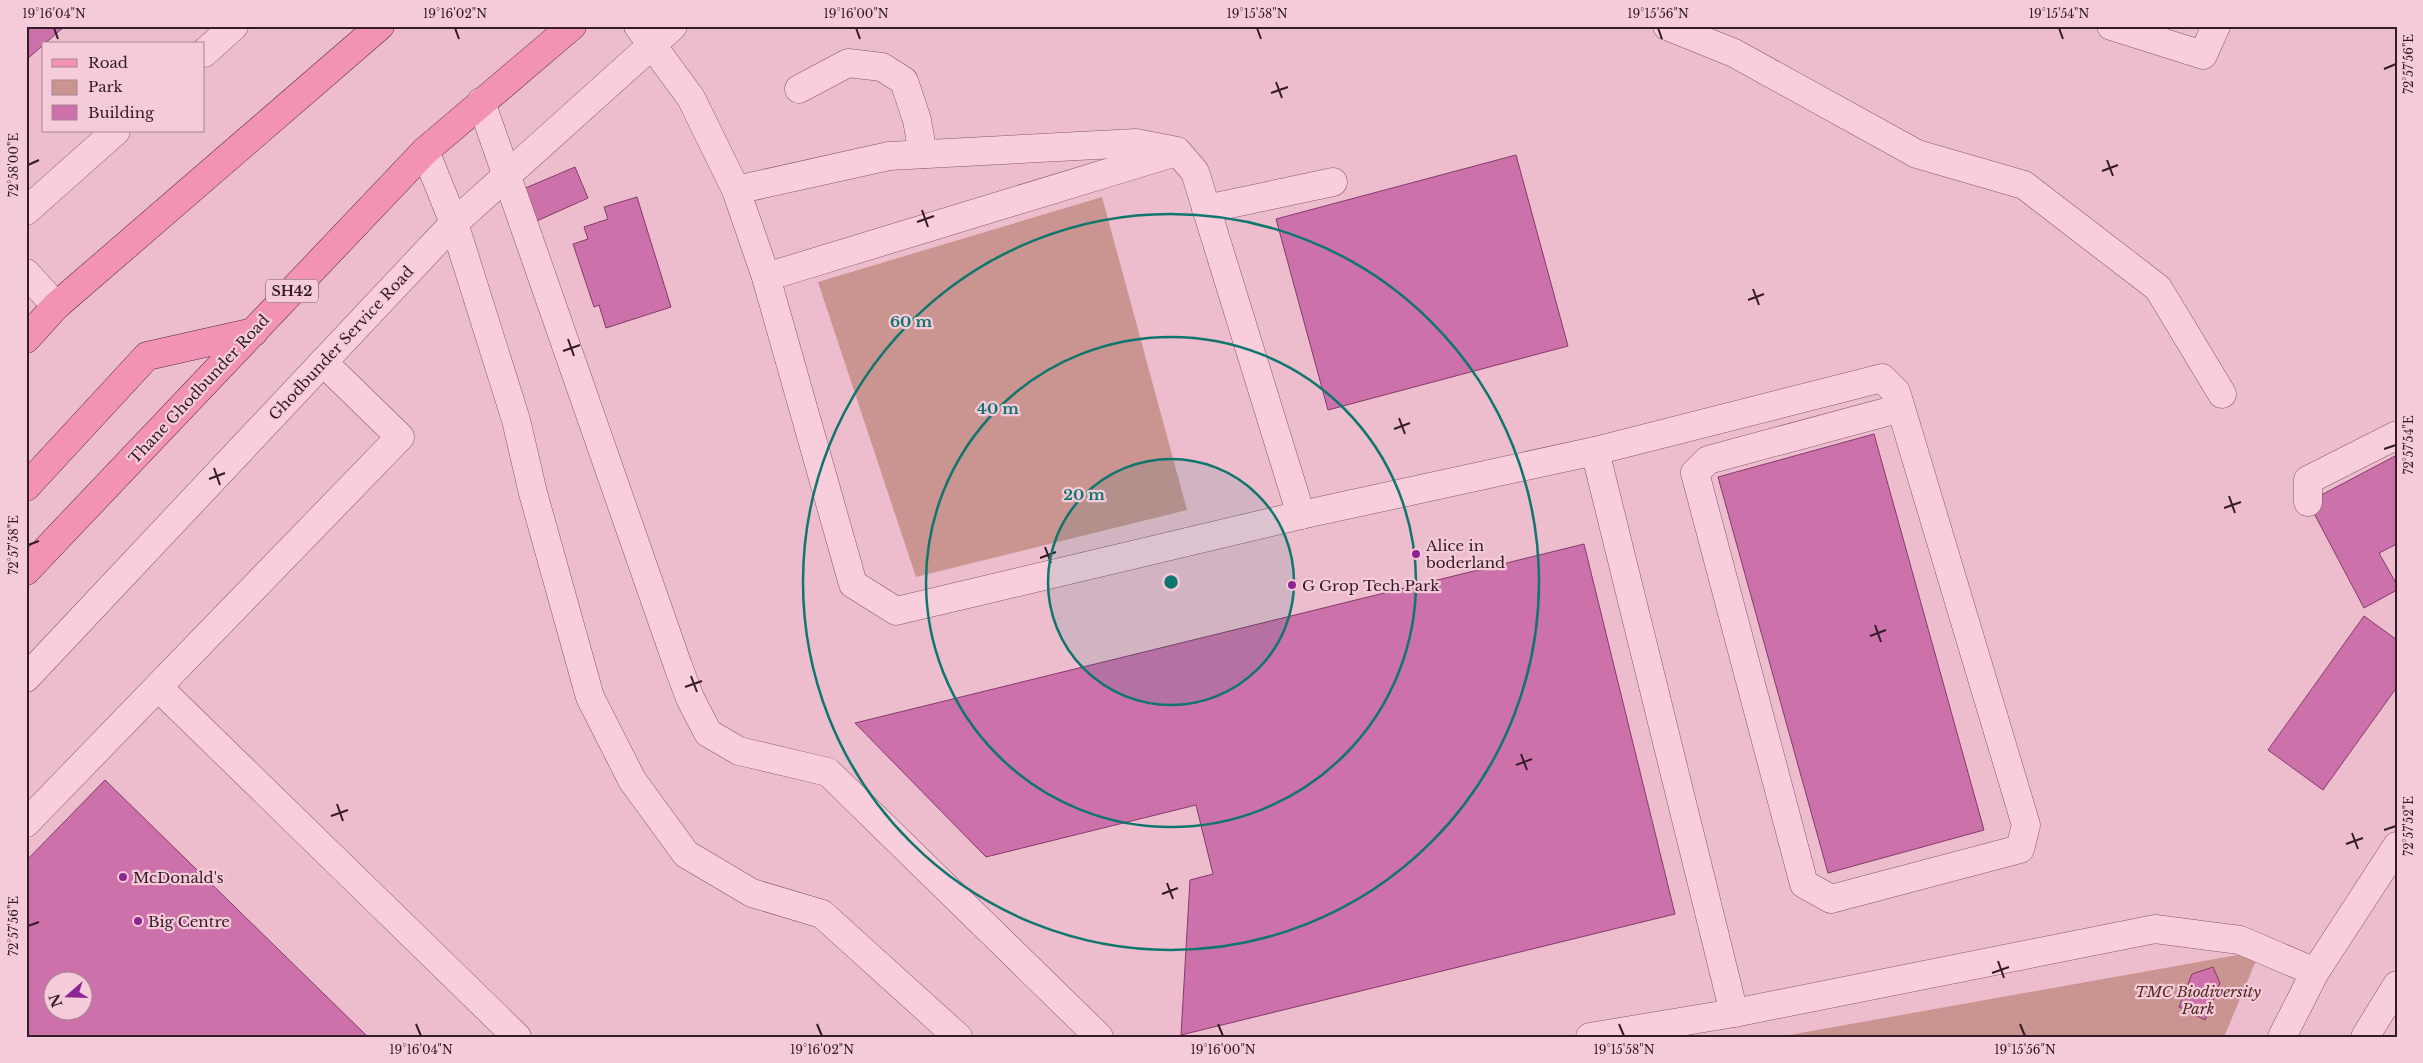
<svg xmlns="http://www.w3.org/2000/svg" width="2423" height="1063" font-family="'Libre Baskerville',serif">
<rect width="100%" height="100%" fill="#edbccd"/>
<g fill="#ca9490">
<polygon points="1102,197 1187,510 916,577 818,282"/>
<polygon points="2260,951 2224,1037 1778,1037"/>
</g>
<g fill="#cc71aa" stroke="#833c6a" fill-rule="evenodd">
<polygon points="26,26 65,26 26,60"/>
<polygon points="1516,155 1568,346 1328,410 1276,219"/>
<polygon points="575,167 588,198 530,224 516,192"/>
<polygon points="637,197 671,307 606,328 599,305 594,307 573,244 588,239 584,227 608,219 604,207"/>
<polygon points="1874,434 1984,830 1828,873 1718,477"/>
<polygon points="2397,455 2397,544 2379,553 2397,585 2397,590 2364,608 2308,502"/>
<polygon points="1584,544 1675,914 1181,1035 1190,880 1213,874 1196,805 986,857 855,723"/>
<polygon points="2364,616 2397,640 2397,687 2323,790 2268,750"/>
<path d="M105,780l263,257h-342v-176zM52,980h30v30h-30z"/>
<polygon points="2213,967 2220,983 2205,1020 2179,1007 2192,974"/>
</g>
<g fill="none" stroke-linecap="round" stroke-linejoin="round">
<defs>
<g id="minor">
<polyline points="638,26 691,98 736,190 889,156 1136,143 1177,151 1195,172 1301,515"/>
<polyline points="1667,26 1734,53 1917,154 2024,185 2158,288 2222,394"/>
<polyline points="2111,26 2203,55 2216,26"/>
<polyline points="204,53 234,26"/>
<polyline points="799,89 848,63 882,67 904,81 917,120 923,154"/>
<polyline points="481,102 678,666 690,698 708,733 739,751 828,772 1099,1037"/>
<polyline points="425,151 454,223 516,420 533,493 590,697 632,780 686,854 752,893 822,914 958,1037"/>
<polyline points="736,190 766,277 853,584 896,611 1301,515 1595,451 1734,1013"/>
<polyline points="1206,209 1333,182"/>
<polyline points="26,211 116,131"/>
<polyline points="26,273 56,306"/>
<polyline points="766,277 1176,152"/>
<polyline points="1595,451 1882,378 1896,392 1901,408 2026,825 2020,849 1831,899 1804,884 1695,473 1708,460 1901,408"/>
<polyline points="2308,502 2308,480 2397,435"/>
<polyline points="26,678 454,223 673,26"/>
<polyline points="158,687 517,1037"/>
<polyline points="26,823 400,437 323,362"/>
<polyline points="1590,1037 1734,1013 2155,929 2240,940 2315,972"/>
<polyline points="2282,1037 2315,972 2397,846"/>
<polyline points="2365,1037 2397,985"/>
</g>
<g id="major">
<polyline points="26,339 56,306 380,26"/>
<polyline points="26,487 147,356 254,332"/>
<polyline points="26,571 425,151 572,26"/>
</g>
</defs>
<use href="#minor" stroke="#84566e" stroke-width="29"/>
<use href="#major" stroke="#512a41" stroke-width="29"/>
<use href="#minor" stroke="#f8cedd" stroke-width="28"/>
<use href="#major" stroke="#f292b4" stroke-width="28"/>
</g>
<path fill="none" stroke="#331b28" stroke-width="2" d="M54,28l4,11M455,28l4,11M856,28l4,11M1257,28l4,11M1658,28l4,11M2059,28l4,11M2384,69l12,-5M1276,82l6,16M1271,93l17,-6M2107,160l6,16M28,165l11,-5M2102,171l16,-6M922,210l6,17M917,222l17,-6M1753,289l6,16M1748,300l16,-6M568,339l6,17M563,351l17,-6M1399,418l6,16M1394,429l16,-6M2384,449l12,-4M214,468l6,17M209,479l16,-6M2229,496l6,17M2224,508l17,-6M28,545l11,-4M1045,547l6,16M1040,558l16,-6M1875,625l6,17M1870,636l16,-6M691,676l6,16M685,687l17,-6M1521,754l6,16M1516,765l16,-6M337,804l6,17M331,816l17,-6M2384,830l12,-4M2352,833l6,16M2346,844l17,-6M1167,883l6,16M1162,894l16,-6M28,926l11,-4M1998,961l6,17M1992,973l17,-6M416,1024l5,12M817,1024l5,12M1218,1024l5,12M1619,1024l5,12M2020,1024l5,12"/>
<circle cx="1171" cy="582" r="123" fill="#0f766e" fill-opacity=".12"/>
<g fill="none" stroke="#0f766e" stroke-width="2.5">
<circle cx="1171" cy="582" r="123"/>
<circle cx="1171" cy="582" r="245"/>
<circle cx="1171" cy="582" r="368"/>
</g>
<g fill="#8d2693" stroke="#f5cbd9" stroke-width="2">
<circle cx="1416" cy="554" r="5"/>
<circle cx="1292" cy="585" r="5"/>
<circle cx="123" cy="877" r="5"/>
<circle cx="138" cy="921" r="5"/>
</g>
<g text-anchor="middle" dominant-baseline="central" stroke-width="4.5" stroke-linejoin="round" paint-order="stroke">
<rect fill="#f5cbd9" stroke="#6d505d" stroke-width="1" x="266" y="279.5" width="52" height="23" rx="4"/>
<g font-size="14" font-weight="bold" fill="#331b28">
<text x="292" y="291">SH42</text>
</g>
<g font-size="15" fill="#331b28" stroke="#f5cbd9">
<text transform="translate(341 343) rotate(-47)">Ghodbunder Service Road</text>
<text transform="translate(199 389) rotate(-47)">Thane Ghodbunder Road</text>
</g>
<g font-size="15" fill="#331b28" stroke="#f5cbd9" text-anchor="start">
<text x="1426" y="545">Alice in<tspan x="1426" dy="17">boderland</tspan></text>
<text x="1302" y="585">G Grop Tech Park</text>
<text x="133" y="877">McDonald's</text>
<text x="148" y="921">Big Centre</text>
</g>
<g font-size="15" font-style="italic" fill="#502b21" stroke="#f5cbd9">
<text x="2198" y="991">TMC Biodiversity<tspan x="2198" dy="17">Park</tspan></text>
</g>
</g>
<circle cx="1171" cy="582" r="8" fill="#0f766e" stroke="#f5cbd9" stroke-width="2.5"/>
<g font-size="15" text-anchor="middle" font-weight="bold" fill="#0f766e" stroke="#f5cbd9" stroke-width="4.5" stroke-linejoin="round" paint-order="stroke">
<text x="911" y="327">60 m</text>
<text x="998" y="414">40 m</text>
<text x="1084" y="500">20 m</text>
</g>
<rect width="2423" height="1063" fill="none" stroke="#f5cbd9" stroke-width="55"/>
<rect x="42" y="42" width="162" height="90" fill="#f5cbd9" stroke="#a78592"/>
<rect x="52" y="59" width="25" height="8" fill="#f292b4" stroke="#a78592"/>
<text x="88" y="68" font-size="15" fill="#331b28">Road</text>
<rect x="52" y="80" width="25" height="15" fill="#ca9490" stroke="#a78592"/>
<text x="88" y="92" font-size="15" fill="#331b28">Park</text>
<rect x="52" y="105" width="25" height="15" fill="#cc71aa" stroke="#a78592"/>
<text x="88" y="118" font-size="15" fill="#331b28">Building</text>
<g transform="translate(68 996) rotate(250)"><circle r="24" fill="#f5cbd9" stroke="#a78592"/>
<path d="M0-4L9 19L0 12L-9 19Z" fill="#8d2693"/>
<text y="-8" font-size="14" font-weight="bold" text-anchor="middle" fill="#331b28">N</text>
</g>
<rect x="28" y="28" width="2368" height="1008" fill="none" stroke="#331b28" stroke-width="2"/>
<g font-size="12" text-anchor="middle" fill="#331b28">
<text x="54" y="18">19°16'04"N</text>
<text x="455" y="18">19°16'02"N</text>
<text x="856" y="18">19°16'00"N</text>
<text x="1257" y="18">19°15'58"N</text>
<text x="1658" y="18">19°15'56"N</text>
<text x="2059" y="18">19°15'54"N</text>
<text transform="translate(2409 64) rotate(-90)" y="4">72°57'56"E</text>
<text transform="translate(14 165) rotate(-90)" y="4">72°58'00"E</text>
<text transform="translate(2409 445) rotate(-90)" y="4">72°57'54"E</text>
<text transform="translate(14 545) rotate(-90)" y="4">72°57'58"E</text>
<text transform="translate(2409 826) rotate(-90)" y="4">72°57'52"E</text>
<text transform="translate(14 926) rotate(-90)" y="4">72°57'56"E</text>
<text x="421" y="1054">19°16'04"N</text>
<text x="822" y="1054">19°16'02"N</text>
<text x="1223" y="1054">19°16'00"N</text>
<text x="1624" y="1054">19°15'58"N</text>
<text x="2025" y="1054">19°15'56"N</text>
</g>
</svg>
